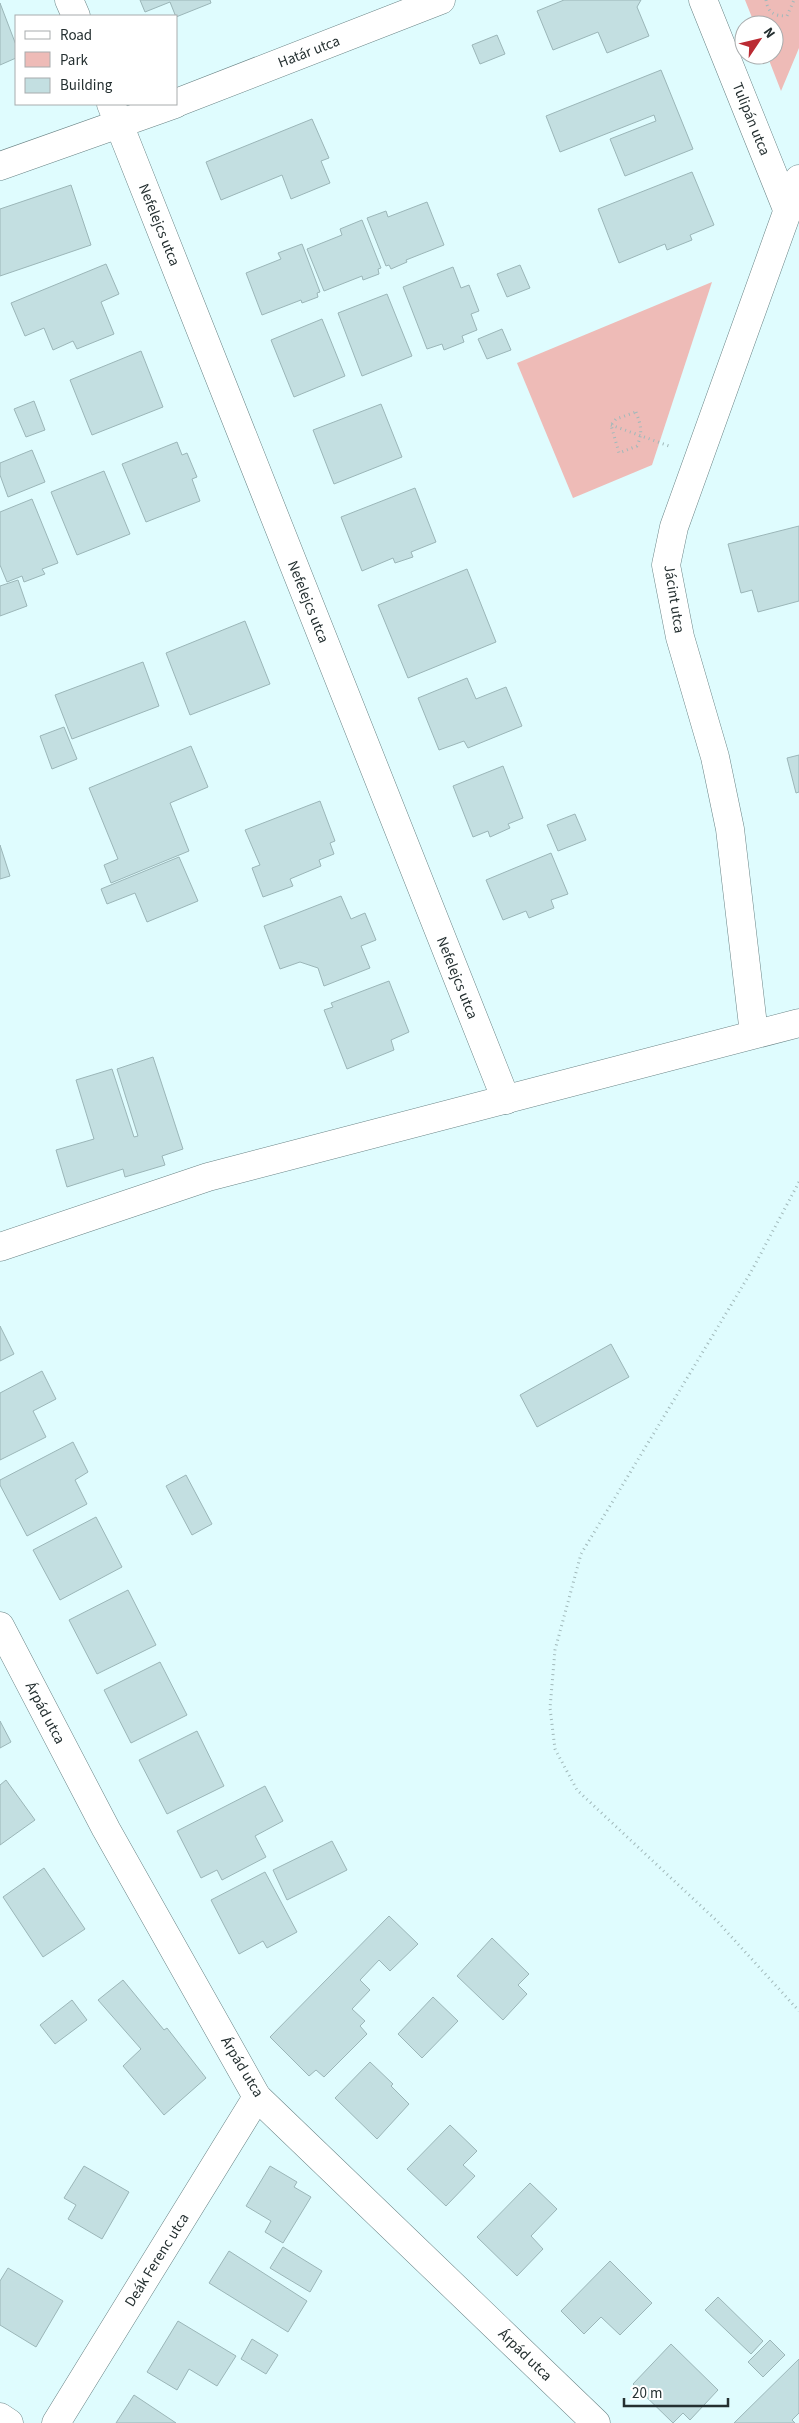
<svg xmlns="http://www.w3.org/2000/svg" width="799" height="2423" font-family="'Source Sans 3',sans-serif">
<rect width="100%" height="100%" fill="#dffcfe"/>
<g fill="#eebbb7">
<polygon points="745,0 799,0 799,48 781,91 767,55 774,55 774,25 755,25"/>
<polygon points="712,282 652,465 573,498 517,363"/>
</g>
<g fill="#c3dfe1" stroke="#9bb6b8">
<polygon points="140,0 210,0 211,3 176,17 170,2 145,12"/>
<polygon points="564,0 641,0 637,7 649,36 607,53 598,32 553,50 537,11"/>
<polygon points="0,3 16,45 16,58 0,65"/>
<polygon points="497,35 505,54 480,64 472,45"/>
<polygon points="661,70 693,149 625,176 610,139 656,121 654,115 560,152 546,116"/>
<polygon points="312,119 329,158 321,161 330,183 291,199 282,175 221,200 206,162"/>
<polygon points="692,172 714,225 690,235 692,240 667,250 665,244 619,263 598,209"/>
<polygon points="71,185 91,245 0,276 0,209"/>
<polygon points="427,202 444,245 406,260 407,262 391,269 389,265 386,266 367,218 386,211 388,217"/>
<polygon points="362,220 381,268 378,269 379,274 363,280 362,276 324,291 307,249 342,235 340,229"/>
<polygon points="302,244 320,292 317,293 318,297 302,303 301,300 262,315 246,273 281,259 278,253"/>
<polygon points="106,264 119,294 101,302 114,334 77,349 73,341 53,350 44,328 25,336 11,303"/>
<polygon points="520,265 530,288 507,297 497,274"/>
<polygon points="453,267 461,288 469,285 479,311 471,314 477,330 462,336 464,342 444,350 442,344 427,349 403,287"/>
<polygon points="387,294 412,356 362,376 338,313"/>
<polygon points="322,319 345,376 294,397 271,340"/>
<polygon points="502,329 511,350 487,359 478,339"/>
<polygon points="141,351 163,407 92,435 70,380"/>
<polygon points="34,401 45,430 26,437 14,409"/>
<polygon points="381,404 402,457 334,484 313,430"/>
<polygon points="177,442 182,455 187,453 197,477 192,479 200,501 146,522 122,464"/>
<polygon points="32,450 45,482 8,497 0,475 0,463"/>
<polygon points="104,471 130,534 77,555 51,492"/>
<polygon points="415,488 436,542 411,552 413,557 395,563 393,558 362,571 341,517"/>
<polygon points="32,499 58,563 42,569 45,574 24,582 22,576 7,582 0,565 0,512"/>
<polygon points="799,526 799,601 758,612 752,590 741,593 728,544"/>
<polygon points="467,569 496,642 408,678 378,605"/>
<polygon points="18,580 27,606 0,616 0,586"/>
<polygon points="245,621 270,684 190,715 166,653"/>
<polygon points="143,662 159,706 72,739 55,695"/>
<polygon points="467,678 476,699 506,687 522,726 468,748 464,741 439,750 418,698"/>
<polygon points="64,727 77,759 52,769 40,736"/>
<polygon points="191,746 208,787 170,803 189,851 111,883 104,865 118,859 89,788"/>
<polygon points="799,755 799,792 796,793 787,758"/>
<polygon points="503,766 523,818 508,824 510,828 490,837 488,831 473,837 453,786"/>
<polygon points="320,801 335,841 330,843 334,854 319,860 321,866 290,879 293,886 263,897 252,868 260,865 245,830"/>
<polygon points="575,814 586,840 558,851 547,825"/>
<polygon points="0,845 10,876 0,879"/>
<polygon points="551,853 568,894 551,900 554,908 529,918 526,911 503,920 486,880"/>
<polygon points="179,857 198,901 147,922 135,893 107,904 101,889"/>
<polygon points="341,896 351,919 365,913 376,940 361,946 370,968 324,986 318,968 300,962 280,969 264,926"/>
<polygon points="389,981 409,1032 391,1040 394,1050 347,1069 324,1010 333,1007 331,1003"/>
<polygon points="153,1057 183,1149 162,1156 165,1165 125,1177 123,1169 67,1187 56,1150 94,1139 76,1080 112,1069 134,1137 138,1136 117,1069"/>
<polygon points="0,1326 14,1354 0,1361"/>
<polygon points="611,1344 629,1377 537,1427 520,1395"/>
<polygon points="42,1371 56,1399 33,1411 46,1437 0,1460 0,1393"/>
<polygon points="73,1442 88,1472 75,1480 87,1504 27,1536 0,1485 0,1480"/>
<polygon points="186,1475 212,1524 192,1535 166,1486"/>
<polygon points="96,1517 122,1567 60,1600 33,1550"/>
<polygon points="128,1590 156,1645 97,1674 69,1620"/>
<polygon points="160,1662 187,1715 131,1743 104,1690"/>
<polygon points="0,1721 11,1742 0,1748"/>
<polygon points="197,1731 224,1786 167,1814 139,1760"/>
<polygon points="6,1780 35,1820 0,1845 0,1785"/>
<polygon points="265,1786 283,1821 255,1836 266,1857 222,1880 217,1870 201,1878 177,1831"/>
<polygon points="332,1841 347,1870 287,1900 273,1870"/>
<polygon points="44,1868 85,1929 43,1957 3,1897"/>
<polygon points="265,1872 297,1932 267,1948 263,1941 239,1954 211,1900"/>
<polygon points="389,1916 418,1944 390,1971 379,1960 360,1980 370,1990 352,2009 365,2021 360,2026 367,2034 324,2077 316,2070 309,2076 270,2037"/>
<polygon points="492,1938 529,1974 518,1985 527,1994 503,2020 457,1976"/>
<polygon points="123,1980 164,2030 167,2028 206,2078 164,2115 123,2066 141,2049 98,2000"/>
<polygon points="433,1997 458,2021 422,2058 398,2034"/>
<polygon points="72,2000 87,2020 55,2044 40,2025"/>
<polygon points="370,2062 393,2084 391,2086 409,2104 377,2139 335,2098"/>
<polygon points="450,2125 477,2151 463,2165 475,2176 446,2206 407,2169"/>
<polygon points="84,2166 129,2192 102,2239 68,2219 76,2205 64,2198"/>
<polygon points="270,2166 297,2182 294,2187 311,2197 283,2243 265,2232 271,2221 246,2206"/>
<polygon points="530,2183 557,2209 531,2236 543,2249 517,2276 477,2237"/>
<polygon points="283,2247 322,2271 310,2292 270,2268"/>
<polygon points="229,2251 307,2301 288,2332 209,2283"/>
<polygon points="610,2261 652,2303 620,2335 601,2317 584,2334 561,2311"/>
<polygon points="8,2268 63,2301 36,2347 0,2325 0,2281"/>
<polygon points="718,2297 763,2341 751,2354 705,2310"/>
<polygon points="178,2321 236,2356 217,2386 189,2369 177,2390 147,2372"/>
<polygon points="252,2339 278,2355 266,2374 241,2359"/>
<polygon points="770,2340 785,2355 763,2377 748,2362"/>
<polygon points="671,2344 718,2390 690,2420 683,2413 673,2423 633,2384"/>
<polygon points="799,2359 799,2413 792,2420 795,2423 734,2423"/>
<polygon points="134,2395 176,2423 116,2423"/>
</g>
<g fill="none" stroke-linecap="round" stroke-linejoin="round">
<defs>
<g id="minor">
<polyline points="69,0 76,16"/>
<polyline points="703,0 787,209"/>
<polyline points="176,103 441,0"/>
<polyline points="111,104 506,1100"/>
<polyline points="0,166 175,104"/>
<polyline points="754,1034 730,829 715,757 680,637 666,565 674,527 799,179"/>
<polyline points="0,1247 208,1177 799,1023"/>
<polyline points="0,1626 106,1829 257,2097 596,2423"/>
<polyline points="0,2417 9,2423"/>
<polyline points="56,2423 257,2097"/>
</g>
</defs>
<use href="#minor" stroke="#698385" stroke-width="29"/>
<g stroke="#a1b9ba" stroke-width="3" stroke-dasharray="1 4" stroke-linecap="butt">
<path d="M766,0c2,13 8,16 21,16l7,-16"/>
<path d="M636,412c5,14 7,20 1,34l-18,7 -8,-28 5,-6z"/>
<polyline points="611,425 669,446"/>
<polyline points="799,1182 751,1272 581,1554 555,1650 550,1708 555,1749 577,1790 717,1921 799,2011"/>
</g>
<use href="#minor" stroke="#fff" stroke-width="28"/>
</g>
<g text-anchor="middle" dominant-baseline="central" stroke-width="4.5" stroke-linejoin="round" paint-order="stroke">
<g font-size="15" fill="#253031" stroke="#fff">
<text transform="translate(309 52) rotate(-21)">Határ utca</text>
<text transform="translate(751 119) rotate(68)">Tulipán utca</text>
<text transform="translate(159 225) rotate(68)">Nefelejcs utca</text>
<text transform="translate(674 599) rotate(81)">Jácint utca</text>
<text transform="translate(308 602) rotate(68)">Nefelejcs utca</text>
<text transform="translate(457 978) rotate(68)">Nefelejcs utca</text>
<text transform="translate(45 1713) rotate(62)">Árpád utca</text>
<text transform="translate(242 2067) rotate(59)">Árpád utca</text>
<text transform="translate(157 2260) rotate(-58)">Deák Ferenc utca</text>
<text transform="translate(525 2355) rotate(44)">Árpád utca</text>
</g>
</g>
<rect x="15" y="15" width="162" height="90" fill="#ffffff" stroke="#a8acad"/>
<rect x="25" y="31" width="25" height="8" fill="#ffffff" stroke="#a8acad"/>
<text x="60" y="40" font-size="15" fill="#253031">Road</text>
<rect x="25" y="52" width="25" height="15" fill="#eebbb7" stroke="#a8acad"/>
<text x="60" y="65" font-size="15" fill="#253031">Park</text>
<rect x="25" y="78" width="25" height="15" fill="#c3dfe1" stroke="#a8acad"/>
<text x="60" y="90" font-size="15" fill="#253031">Building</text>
<g transform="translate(759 40) rotate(55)"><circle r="24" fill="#ffffff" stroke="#a8acad"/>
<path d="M0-4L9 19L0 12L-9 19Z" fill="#bb2b33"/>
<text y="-8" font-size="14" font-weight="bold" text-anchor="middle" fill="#253031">N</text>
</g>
<path d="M624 2398v8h104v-8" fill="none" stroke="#253031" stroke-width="2.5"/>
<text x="632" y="2398" font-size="15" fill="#253031" stroke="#ffffff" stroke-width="4" paint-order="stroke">20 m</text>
</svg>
